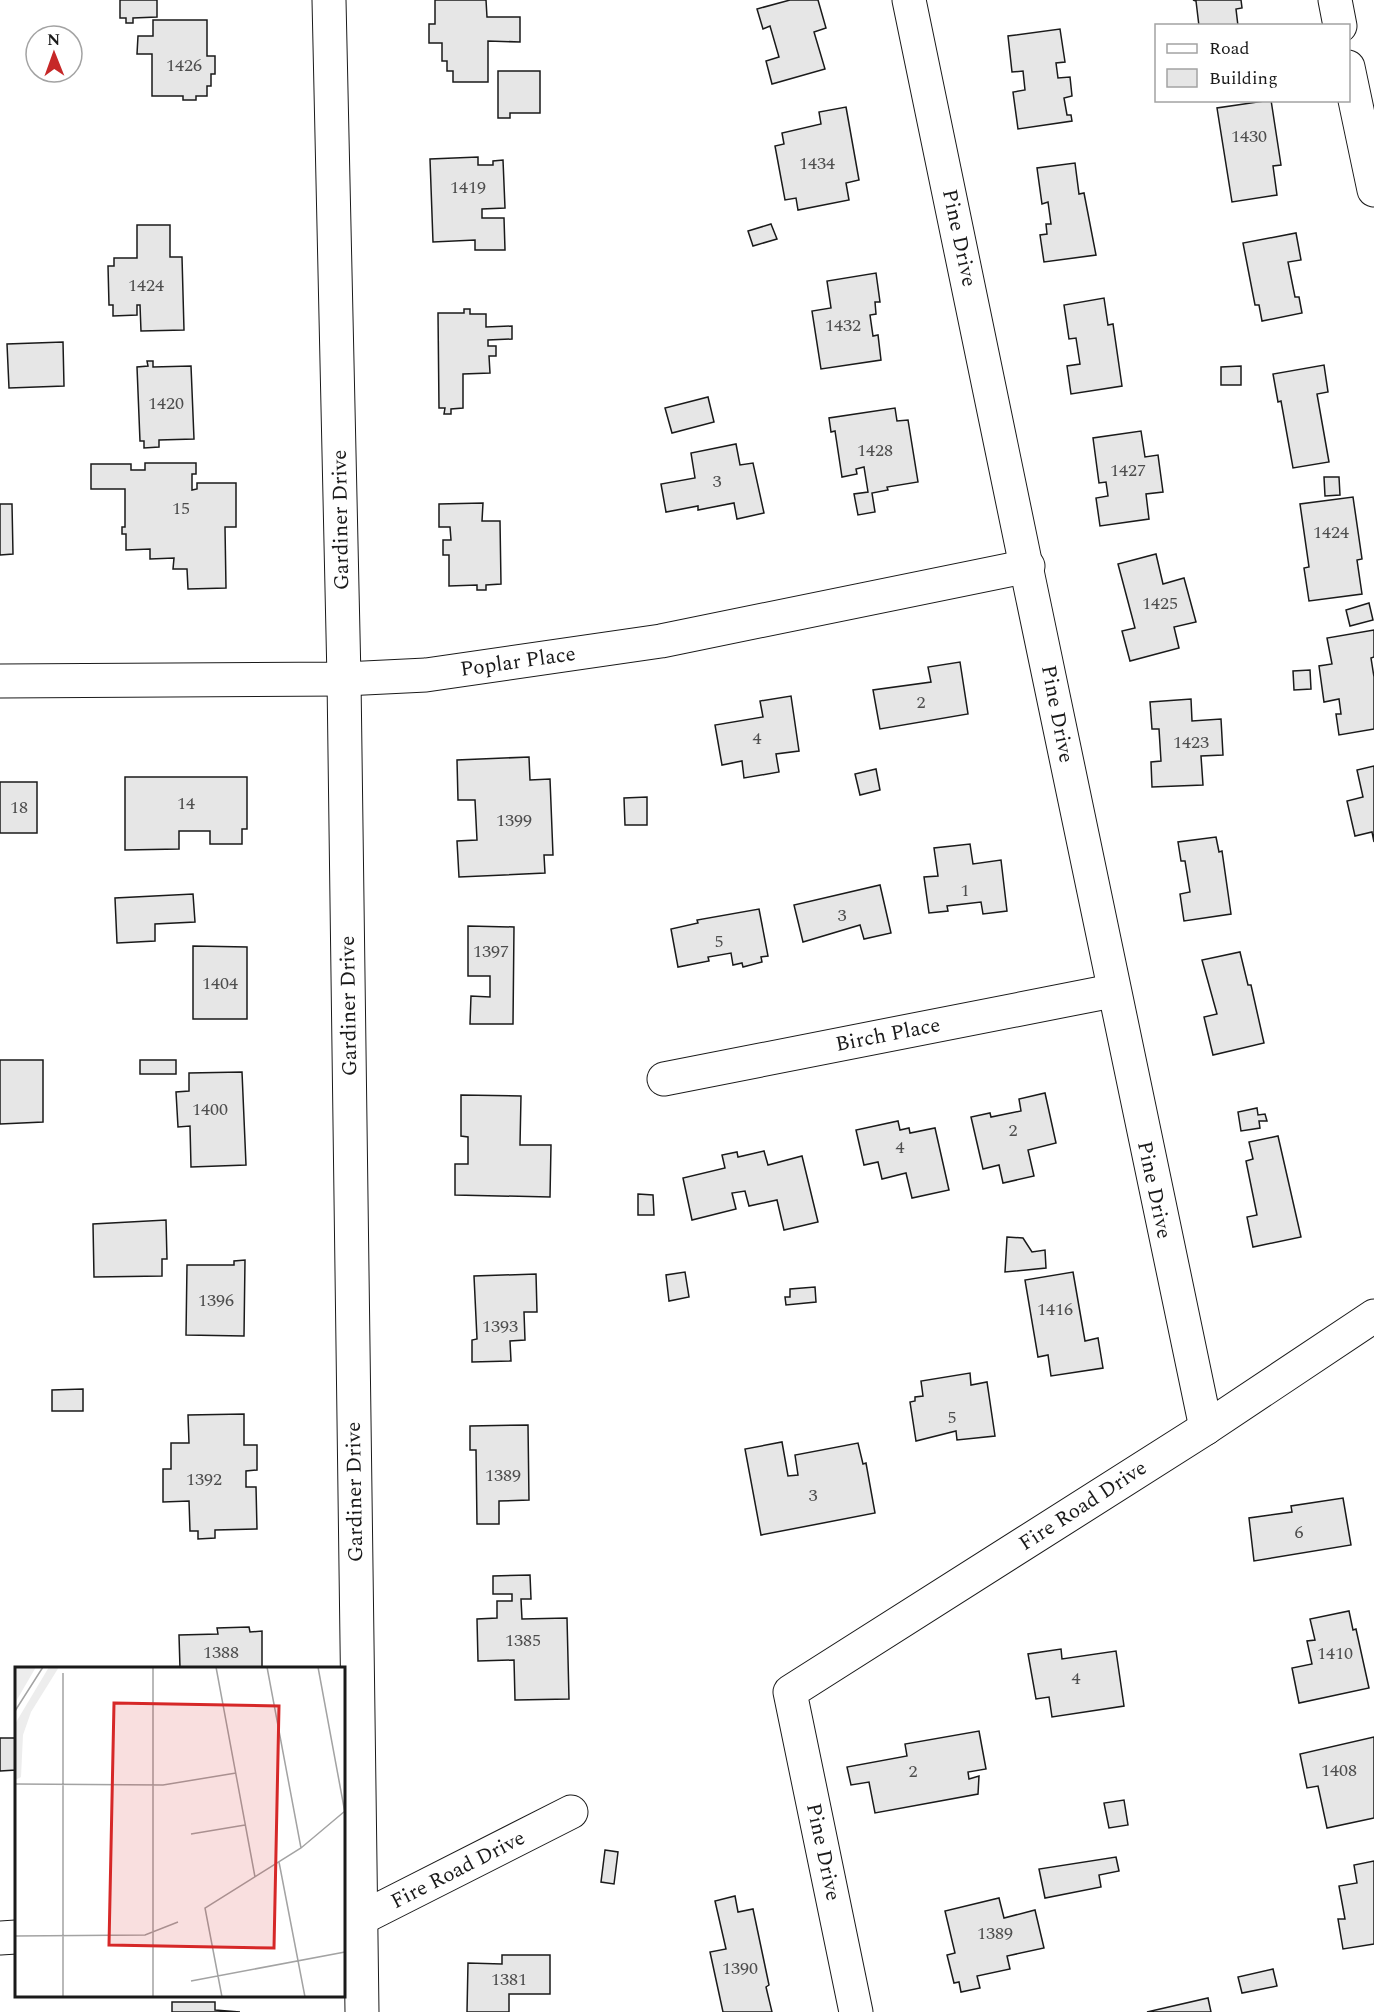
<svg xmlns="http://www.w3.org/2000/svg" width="1374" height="2012" font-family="Spectral,serif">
<rect width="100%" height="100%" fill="#fff"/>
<g fill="#e6e6e6" stroke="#1a1a1a" stroke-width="1.5">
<polygon points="120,0 157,0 157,17 133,18 133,23 126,23 126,18 120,18"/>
<polygon points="435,0 486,0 487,17 520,17 520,42 488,41 488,82 453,82 453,71 447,71 447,61 442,61 442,43 429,43 429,24 435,24"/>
<polygon points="790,0 818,0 826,28 814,32 825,69 772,84 766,61 779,57 770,26 763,29 757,9"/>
<polygon points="1193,0 1241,0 1242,8 1236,9 1238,26 1199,26 1196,1"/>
<polygon points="153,20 207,20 207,56 215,56 215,74 211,74 211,86 207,86 207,96 196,96 196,100 183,100 183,96 152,96 152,54 137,54 138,36 153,36"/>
<polygon points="1060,29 1065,62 1056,63 1058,78 1070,77 1072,96 1064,98 1067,115 1071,115 1072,121 1018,129 1013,92 1025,90 1023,71 1012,72 1008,36"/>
<polygon points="498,71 540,71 540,113 510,113 510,118 498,118"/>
<polygon points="1271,100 1281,165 1273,166 1277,195 1232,202 1217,108"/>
<polygon points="846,107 859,180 846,183 849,200 798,210 796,198 785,200 775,146 784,144 782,133 821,124 819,112"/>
<polygon points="478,157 478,165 493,165 493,161 503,160 505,208 482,209 482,218 504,218 505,250 475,250 475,240 433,242 430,159"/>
<polygon points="1075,163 1079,194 1084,193 1096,255 1044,262 1040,235 1047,234 1046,224 1051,224 1048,202 1042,204 1037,168"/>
<polygon points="771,224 777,239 753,246 748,231"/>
<polygon points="137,225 170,225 170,257 182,257 184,330 141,331 140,305 137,305 137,315 113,316 113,305 109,305 108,266 114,266 114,258 137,258"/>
<polygon points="1296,233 1301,260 1288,262 1295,297 1299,297 1302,313 1262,321 1259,305 1255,305 1243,243"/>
<polygon points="876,273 880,302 875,302 876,314 870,315 873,336 878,335 881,360 821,369 812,311 831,308 827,281"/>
<polygon points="1104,298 1108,325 1113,324 1122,386 1071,394 1067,366 1080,364 1076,338 1069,339 1064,305"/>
<polygon points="464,309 470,309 470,314 486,314 486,327 512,326 512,339 488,340 488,346 496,346 496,356 489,356 490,373 463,374 463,408 451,409 451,414 444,414 445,408 439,408 438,313 464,313"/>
<polygon points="63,342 64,386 9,388 7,344"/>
<polygon points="147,361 153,361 153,367 191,366 194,439 159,440 159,447 144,448 144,441 140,441 137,367 148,366"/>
<polygon points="1324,365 1328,392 1317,394 1329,462 1293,468 1281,401 1278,402 1273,374"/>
<polygon points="1241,366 1241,385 1221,385 1221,367"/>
<polygon points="708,397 714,422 672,433 665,408"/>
<polygon points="895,408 897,421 908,420 918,482 887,487 888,490 872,493 875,512 858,515 854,494 868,492 864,467 856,469 857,474 842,477 835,431 831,432 829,418"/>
<polygon points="1141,431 1145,457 1158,455 1163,492 1146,494 1149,519 1100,526 1096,498 1108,496 1106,482 1099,483 1093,438"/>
<polygon points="736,444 740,465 753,463 764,513 737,519 734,503 698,510 698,506 666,512 661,484 695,478 691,453"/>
<polygon points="145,463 196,463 196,474 192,474 192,490 197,489 197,483 236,483 236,527 225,527 226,588 188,589 187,569 173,569 174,558 150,559 150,549 126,550 126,534 122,534 122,527 125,527 125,489 91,489 91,464 131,464 131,470 145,470"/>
<polygon points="1324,477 1339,477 1340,495 1325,496"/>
<polygon points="1353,497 1362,559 1357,560 1362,594 1309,601 1304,568 1309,567 1300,504"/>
<polygon points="483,503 482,521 500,521 501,584 486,585 486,590 477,590 477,585 449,586 449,555 443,555 443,540 451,540 450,527 439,527 439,504"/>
<polygon points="0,504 12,504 13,554 0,555"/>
<polygon points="1156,554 1163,584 1184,578 1196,622 1174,627 1179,648 1130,661 1122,631 1135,628 1118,564"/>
<polygon points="1369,603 1373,620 1350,626 1346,610"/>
<polygon points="1374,630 1374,657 1371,658 1374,677 1374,729 1339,735 1336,714 1341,714 1339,699 1324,702 1319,666 1332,664 1327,638"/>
<polygon points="960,662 968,714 880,729 873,690 931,682 928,667"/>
<polygon points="1310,670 1311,689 1294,690 1293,671"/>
<polygon points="791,696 799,751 776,754 779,772 744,778 742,761 722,765 715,725 763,717 760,701"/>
<polygon points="1191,699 1192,721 1221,719 1223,755 1201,756 1203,785 1152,787 1151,762 1161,761 1159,729 1152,729 1150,702"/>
<polygon points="529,757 530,780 550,779 553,855 544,855 545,873 459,877 457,841 477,840 475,800 458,800 457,760"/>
<polygon points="1374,766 1374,842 1372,832 1355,836 1347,801 1363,797 1357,770"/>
<polygon points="876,769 880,790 860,795 855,774"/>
<polygon points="125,777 247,777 247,829 242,829 242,844 210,844 210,831 179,831 179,849 125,850"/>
<rect x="0" y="782" width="37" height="51"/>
<polygon points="647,797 647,825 625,825 624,798"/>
<polygon points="1216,837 1219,852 1222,851 1231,914 1184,921 1180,894 1190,892 1185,861 1181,861 1178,842"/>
<polygon points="970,844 973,864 1001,860 1007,911 983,914 981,902 947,906 948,911 929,913 924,877 938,876 934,848"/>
<polygon points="880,885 891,933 864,939 860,925 803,942 794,905"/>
<polygon points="193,894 195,922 155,924 155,941 117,943 115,898"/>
<polygon points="759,909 768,956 761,957 762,962 743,967 742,963 733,965 731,953 708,957 709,961 678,967 671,929 698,923 697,920"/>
<polygon points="468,926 514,927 513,1024 470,1024 471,996 490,997 490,976 468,976"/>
<polygon points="193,946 247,947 247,1019 193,1019"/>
<polygon points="1240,952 1248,985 1251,985 1264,1043 1213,1055 1204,1017 1217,1014 1202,960"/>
<polygon points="0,1060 43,1060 43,1122 0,1124"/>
<rect x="140" y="1060" width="36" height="14"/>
<polygon points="242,1072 246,1165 191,1167 190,1126 178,1127 176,1092 189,1091 189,1073"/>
<polygon points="1045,1093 1056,1143 1028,1150 1034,1176 1003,1183 999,1165 983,1169 971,1117 990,1113 991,1117 1021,1111 1019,1099"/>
<polygon points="461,1095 521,1096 520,1145 551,1145 550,1197 455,1195 455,1164 468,1164 468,1137 461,1136"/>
<polygon points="1257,1108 1258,1115 1265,1114 1267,1121 1259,1121 1260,1128 1241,1131 1238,1112"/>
<polygon points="898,1121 900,1130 909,1128 910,1133 935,1128 949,1190 912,1198 906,1173 882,1179 878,1162 864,1165 856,1130"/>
<polygon points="1278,1136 1301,1237 1253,1247 1247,1217 1257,1215 1246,1161 1253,1159 1249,1142"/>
<polygon points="764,1151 768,1165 802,1156 818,1222 784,1230 777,1200 749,1206 745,1191 732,1193 736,1209 692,1220 683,1178 725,1168 722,1155 737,1152 738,1157"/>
<polygon points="638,1194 653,1195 654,1215 638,1215"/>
<polygon points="166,1220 167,1259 162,1259 162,1276 94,1277 93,1224"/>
<polygon points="1007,1237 1023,1238 1032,1252 1045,1250 1046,1268 1005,1272"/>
<polygon points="245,1260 244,1336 186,1335 187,1265 234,1265 234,1261"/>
<polygon points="685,1272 689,1297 669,1301 666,1275"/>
<polygon points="1073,1272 1085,1341 1098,1338 1103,1368 1051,1376 1048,1355 1038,1357 1025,1280"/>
<polygon points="536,1274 537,1312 524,1312 525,1340 510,1341 511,1361 472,1362 472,1340 477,1339 474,1276"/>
<polygon points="815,1287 816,1302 786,1305 785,1297 790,1297 790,1289"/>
<polygon points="970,1373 971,1385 987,1382 995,1436 957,1440 956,1431 916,1441 910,1402 915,1401 915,1397 923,1396 921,1381"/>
<polygon points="83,1389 83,1411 52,1411 52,1390"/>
<polygon points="244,1414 244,1445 257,1445 257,1470 246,1471 246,1487 256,1487 257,1529 215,1530 215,1538 198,1539 198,1531 190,1531 189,1501 163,1502 163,1469 171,1469 171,1443 189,1443 188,1415"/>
<polygon points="528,1425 529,1500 499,1501 499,1524 477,1524 476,1450 470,1450 470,1426"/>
<polygon points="782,1442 788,1476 798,1475 795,1455 858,1443 863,1464 866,1463 875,1513 761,1535 745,1449"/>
<polygon points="1343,1498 1351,1545 1254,1561 1249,1518 1292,1512 1291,1506"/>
<polygon points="530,1575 531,1599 521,1599 522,1619 567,1618 569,1699 515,1700 514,1660 478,1661 477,1619 497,1618 497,1601 512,1601 512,1594 493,1594 493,1576"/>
<polygon points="1349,1611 1353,1630 1356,1629 1369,1688 1299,1703 1292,1668 1312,1664 1307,1641 1315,1640 1310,1619"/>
<polygon points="249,1627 250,1632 262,1631 262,1668 180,1668 179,1635 218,1634 217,1628"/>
<polygon points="1061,1649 1062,1659 1116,1651 1124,1706 1052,1717 1049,1697 1036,1699 1028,1654"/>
<polygon points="979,1731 986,1769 968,1772 969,1779 979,1776 978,1794 875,1813 869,1782 851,1785 847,1767 907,1756 905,1744"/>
<polygon points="1374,1737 1374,1818 1327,1828 1318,1786 1307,1788 1300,1754"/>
<polygon points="0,1738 16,1738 16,1770 0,1771"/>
<polygon points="1124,1800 1128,1825 1109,1828 1104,1803"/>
<polygon points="605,1850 618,1852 614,1884 601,1882"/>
<polygon points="1116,1857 1119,1871 1099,1875 1101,1887 1045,1898 1039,1869"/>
<polygon points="1374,1861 1374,1944 1343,1949 1338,1919 1345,1919 1339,1886 1357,1883 1354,1865"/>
<polygon points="735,1896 738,1912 753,1909 769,1985 766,1987 772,2012 723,2012 710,1952 726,1949 715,1901"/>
<polygon points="999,1898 1004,1918 1035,1910 1044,1948 1007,1956 1010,1969 977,1976 980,1988 961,1992 959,1982 954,1983 947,1955 955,1953 945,1911"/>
<polygon points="502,1955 550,1955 550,1994 509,1994 509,2012 467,2012 468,1963 502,1964"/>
<polygon points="1273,1969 1277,1986 1242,1993 1238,1977"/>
<polygon points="1208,1998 1211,2012 1147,2012"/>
<polygon points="172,2002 215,2002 215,2010 240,2012 172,2012"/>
</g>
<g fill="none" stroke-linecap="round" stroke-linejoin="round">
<defs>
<g id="street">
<polyline points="329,0 344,679 362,2012"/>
<path d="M909,0c100,476 194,952 297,1428"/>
<polyline points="1335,0 1340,26"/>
<polyline points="1348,67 1374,190"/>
<polyline points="0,681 344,679 426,675 661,641 1028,566"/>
<polyline points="664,1079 1112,991"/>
<polyline points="344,1922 360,1919 571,1812"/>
<polyline points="0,1938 16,1937"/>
<polyline points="856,2012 790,1692 1206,1428 1374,1316"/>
</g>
</defs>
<use href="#street" stroke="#1a1a1a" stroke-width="35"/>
<use href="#street" stroke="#fff" stroke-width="33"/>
</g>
<g text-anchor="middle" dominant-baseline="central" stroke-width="4.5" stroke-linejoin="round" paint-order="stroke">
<g font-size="18" fill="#4d4d4d">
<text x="184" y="65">1426</text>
<text x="1249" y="136">1430</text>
<text x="817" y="163">1434</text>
<text x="468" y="187">1419</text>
<text x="146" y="285">1424</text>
<text x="843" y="325">1432</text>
<text x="166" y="403">1420</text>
<text x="875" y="450">1428</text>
<text x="1128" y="470">1427</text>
<text x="717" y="481">3</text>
<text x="181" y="508">15</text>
<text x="1331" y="532">1424</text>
<text x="1160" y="603">1425</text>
<text x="921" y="702">2</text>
<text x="757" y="738">4</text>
<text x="1191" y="742">1423</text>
<text x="186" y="803">14</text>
<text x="19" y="807">18</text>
<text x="514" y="820">1399</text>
<text x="965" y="890">1</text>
<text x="842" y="915">3</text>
<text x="719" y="941">5</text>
<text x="491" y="951">1397</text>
<text x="220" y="983">1404</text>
<text x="210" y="1109">1400</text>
<text x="1013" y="1130">2</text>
<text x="900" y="1147">4</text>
<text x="216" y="1300">1396</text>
<text x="1055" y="1309">1416</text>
<text x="500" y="1326">1393</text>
<text x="952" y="1417">5</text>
<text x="503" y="1475">1389</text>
<text x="204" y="1479">1392</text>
<text x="813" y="1495">3</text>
<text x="1299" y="1532">6</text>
<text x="523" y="1640">1385</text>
<text x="221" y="1652">1388</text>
<text x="1335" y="1653">1410</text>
<text x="1076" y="1678">4</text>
<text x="1339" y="1770">1408</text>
<text x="913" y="1771">2</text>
<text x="995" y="1933">1389</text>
<text x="740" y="1968">1390</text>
<text x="509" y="1979">1381</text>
</g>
<g font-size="21" fill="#1a1a1a" stroke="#fff">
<text transform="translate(959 238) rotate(78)">Pine Drive</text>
<text transform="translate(341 520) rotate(-91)">Gardiner Drive</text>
<text transform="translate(518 662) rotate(-8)">Poplar Place</text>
<text transform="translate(1057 714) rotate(79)">Pine Drive</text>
<text transform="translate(349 1006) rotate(-91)">Gardiner Drive</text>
<text transform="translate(888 1035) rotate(-11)">Birch Place</text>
<text transform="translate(1154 1190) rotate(78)">Pine Drive</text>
<text transform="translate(355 1492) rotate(-91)">Gardiner Drive</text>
<text transform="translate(1083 1506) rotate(-33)">Fire Road Drive</text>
<text transform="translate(823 1852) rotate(78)">Pine Drive</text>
<text transform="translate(458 1870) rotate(-27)">Fire Road Drive</text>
</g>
</g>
<g transform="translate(15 1667)">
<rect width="330" height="330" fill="#fff"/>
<path d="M0,0h21l-21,36zM34,0h10l-28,45 -8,23 -2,42 -6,3v-56z" fill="#ededed"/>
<path fill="none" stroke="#a3a3a3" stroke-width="1.5" d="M138,0v330M201,0l39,210M252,0l34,181M303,0l27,146M0,44l28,-44M0,117l148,1 73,-12M176,167l54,-9M264,195l26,135M0,269l130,-1 33,-13M176,314l154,-29M48,330v-324M207,330l-17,-89 96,-60 44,-37"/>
<path fill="#d62828" fill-opacity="0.15" stroke="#d62828" stroke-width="3" d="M99,36l165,3 -5,242 -165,-3z"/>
<rect width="330" height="330" fill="none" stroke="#1a1a1a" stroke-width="3"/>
</g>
<rect x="1155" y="24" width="195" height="78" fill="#ffffff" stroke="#a3a3a3" stroke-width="1.5"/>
<rect x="1167" y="44" width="30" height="9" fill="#ffffff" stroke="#a3a3a3" stroke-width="1.5"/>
<text x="1209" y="54" font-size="18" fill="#1a1a1a">Road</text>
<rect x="1167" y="69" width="30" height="18" fill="#e6e6e6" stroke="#a3a3a3" stroke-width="1.5"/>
<text x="1209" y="84" font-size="18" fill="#1a1a1a">Building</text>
<g transform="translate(54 54) rotate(359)"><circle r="28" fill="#ffffff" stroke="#a3a3a3" stroke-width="1.5"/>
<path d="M0-4.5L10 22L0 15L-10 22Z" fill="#c62828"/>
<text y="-9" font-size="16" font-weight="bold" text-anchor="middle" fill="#1a1a1a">N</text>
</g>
</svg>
